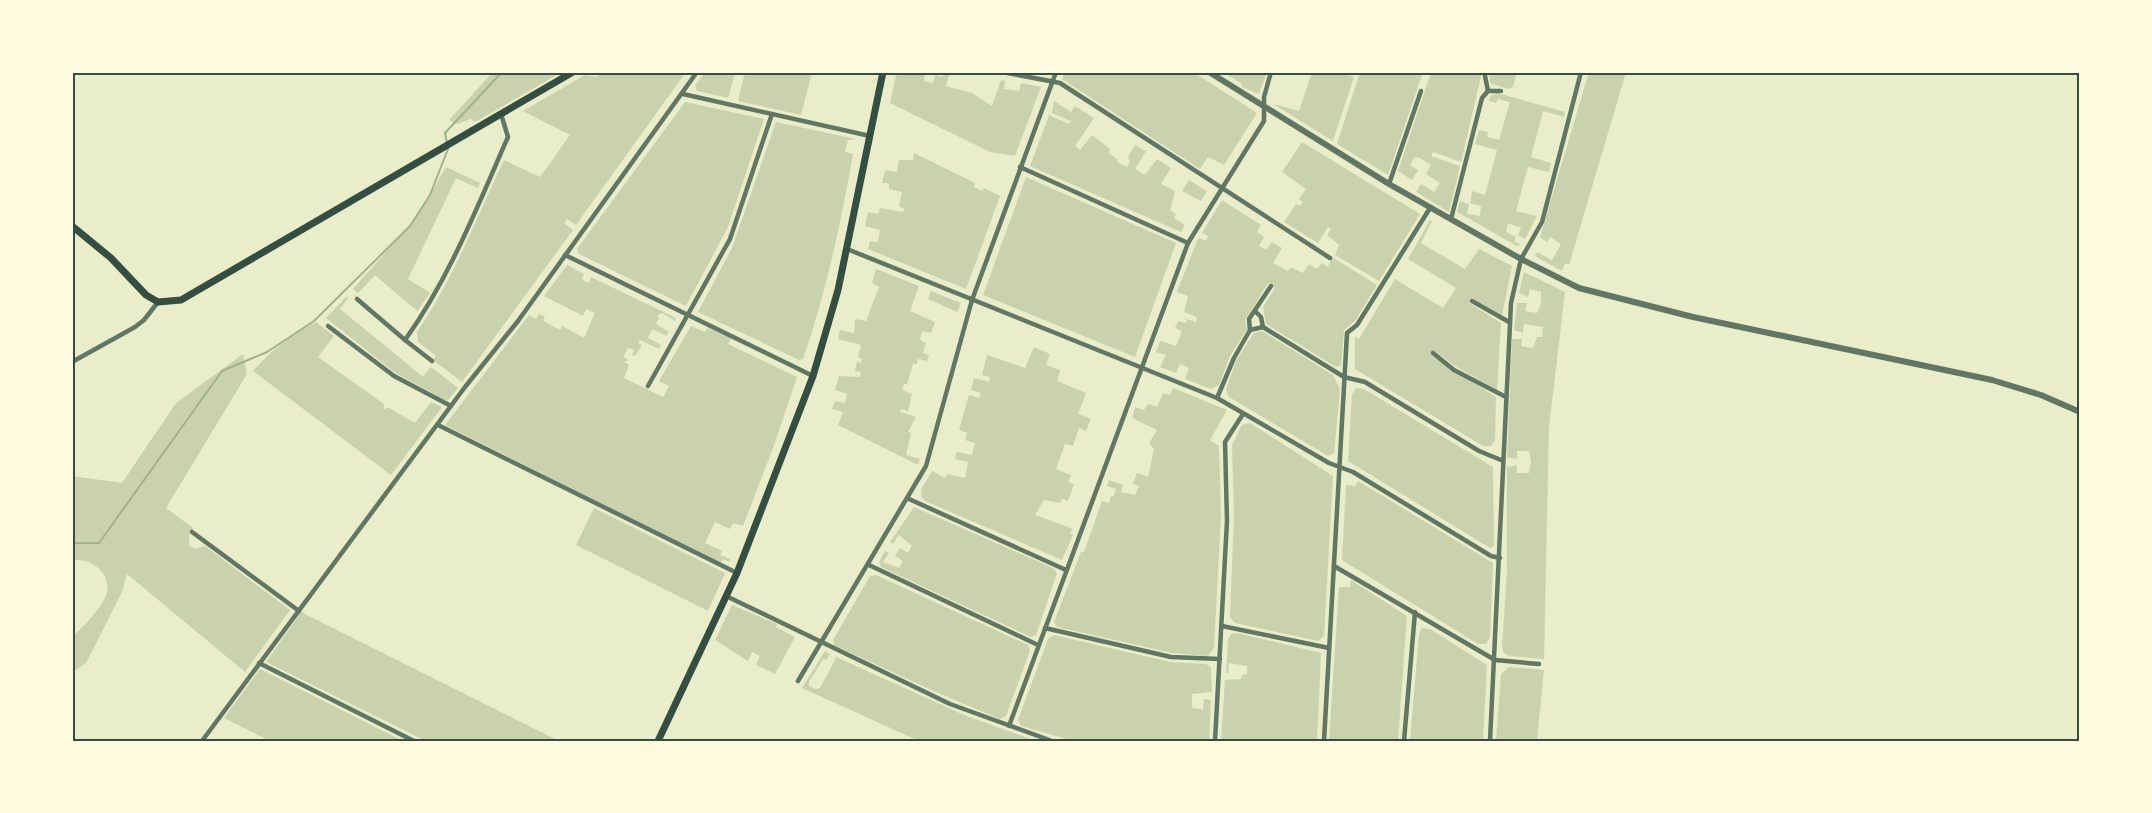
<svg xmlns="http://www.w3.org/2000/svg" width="2152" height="813" font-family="'Open Sans',sans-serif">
<rect width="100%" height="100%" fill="#e9edc9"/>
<g fill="#cad2ad">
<polygon points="493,72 562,72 475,122 471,119 458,124 449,120"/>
<path d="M598,72h88l-110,153 -9,-6 -3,4 9,7 -111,152 -29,-22 3,-4 -18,-14 -1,-10c37,-54 59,-113 87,-172l36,17 30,-42 -47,-24 62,-36 12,2z"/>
<polygon points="705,72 735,73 728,98 697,91 695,86"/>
<polygon points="745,72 812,72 801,115 738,101"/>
<polygon points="897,72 925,72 924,81 933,83 935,75 943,77 944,72 950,72 946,86 972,93 992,106 1001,80 1005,81 1004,89 1019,91 1021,83 1041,87 1015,156 990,152 890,103"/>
<polygon points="1065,72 1193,72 1257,113 1224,165 1208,157 1200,169 1062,79"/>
<polygon points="1223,72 1267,72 1259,94 1242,87 1242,84"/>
<polygon points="1312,72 1339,72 1354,77 1333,141 1273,104 1299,111"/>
<polygon points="1360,72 1423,72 1388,175 1337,144"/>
<polygon points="1431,72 1482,72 1461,162 1433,152 1431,156 1460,166 1449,212 1416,192 1421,184 1434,192 1440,183 1426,174 1431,165 1418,157 1414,158 1410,165 1418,170 1412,180 1398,171"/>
<polygon points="1489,72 1517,72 1513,87 1508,89 1490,83"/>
<polygon points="1589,72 1626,72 1569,265 1565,263 1562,271 1535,256 1537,252 1552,260 1561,244 1550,237 1547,242 1540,237"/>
<polygon points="1497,93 1565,112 1564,117 1543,111 1531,157 1551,163 1549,172 1528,167 1516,211 1537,216 1525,239 1518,235 1521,228 1508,223 1506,232 1516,237 1514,241 1521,245 1517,246 1457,212 1460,201 1469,204 1467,214 1480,216 1481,206 1470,203 1472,191 1485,195 1497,150 1475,144 1479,130 1488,132 1487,137 1499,140 1510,102 1498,99 1496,103 1489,101 1490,96"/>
<polygon points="1054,101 1071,112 1075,106 1094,118 1075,146 1080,150 1092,135 1110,149 1109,153 1118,160 1117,162 1127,167 1130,162 1128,157 1135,145 1146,151 1135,169 1145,175 1157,159 1171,168 1161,184 1175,191 1170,210 1176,214 1174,218 1185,225 1181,232 1030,166 1049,115 1069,124 1071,121 1052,113"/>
<polygon points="685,102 764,119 728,227 686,306 579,254 577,249"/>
<path d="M776,122l80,17 -8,1 -3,12 8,2c-12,69 -27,139 -50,205l-4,1 -101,-48 34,-64z"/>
<polygon points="1302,142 1420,214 1379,281 1335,255 1339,245 1327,235 1331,229 1328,227 1318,243 1284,222 1296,204 1300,206 1303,202 1299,199 1306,189 1282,172"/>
<polygon points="914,153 975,183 974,187 982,191 984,188 1000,196 966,289 868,249 870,241 878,242 880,230 865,226 868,212 878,214 880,208 903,212 904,208 899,207 902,192 889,189 889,183 882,183 885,170 897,172 899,160 913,160"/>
<polygon points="446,167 480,183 478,188 456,178 408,279 430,293 417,311 375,275 358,293 353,289 417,217"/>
<polygon points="1026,177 1176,243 1135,357 983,295"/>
<polygon points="1189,180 1207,191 1201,201 1182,191"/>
<polygon points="1222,200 1261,225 1257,232 1264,237 1259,246 1266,250 1272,242 1282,248 1273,263 1288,271 1291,267 1303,273 1309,264 1317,269 1322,263 1328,267 1332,257 1377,285 1355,321 1344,330 1341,366 1336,367 1266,324 1263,307 1275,288 1268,283 1245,320 1247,329 1230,356 1219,385 1211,389 1185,379 1189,368 1180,364 1176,373 1160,367 1166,355 1156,352 1160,341 1176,346 1182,331 1175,328 1178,321 1186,323 1187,320 1180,317 1196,322 1197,317 1184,312 1188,296 1177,292 1197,241 1199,238 1206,241 1208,236 1202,233"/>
<polygon points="1430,220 1432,221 1421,243 1465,269 1479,249 1512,266 1502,315 1472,298 1469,303 1501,323 1497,390 1455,366 1435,351 1432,356 1496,397 1495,440 1491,446 1483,446 1355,369 1355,337 1359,339 1395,279 1443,308 1456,288 1408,259"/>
<polygon points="567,265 584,274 582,280 589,283 591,277 676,318 675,321 662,313 657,316 659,318 656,324 669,332 666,336 652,329 648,338 661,345 659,349 640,340 638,343 642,345 635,356 632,355 634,350 628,348 623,357 629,360 624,362 629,365 624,378 663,397 669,386 659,381 691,326 705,332 708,328 731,338 728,344 797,377 773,448 743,526 733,523 730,529 715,522 705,543 722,551 720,555 730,559 729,562 723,559 721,563 445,425 529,315 536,319 539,314 545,317 543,321 560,330 562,326 584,338 595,313 586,309 583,316 544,296"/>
<polygon points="876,269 919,286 910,311 935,322 931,333 922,331 920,340 926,343 923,353 929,355 927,361 918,359 917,364 913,364 907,384 904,384 902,390 912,394 908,411 901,409 900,412 916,417 908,432 911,433 906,455 920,459 918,465 838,425 843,412 832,409 835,401 845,403 847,394 835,390 839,376 860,377 861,372 855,371 857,362 861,363 862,359 858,357 861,345 838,339 840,330 854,333 855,319 866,321 879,287 872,283"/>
<polygon points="1524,272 1565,292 1549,427 1544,659 1509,656 1503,652 1502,647 1507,571 1507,467 1517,465 1517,473 1529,473 1531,462 1529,451 1517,451 1517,459 1507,457 1512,339 1522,339 1521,346 1533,348 1537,337 1542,337 1543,327 1524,324 1523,333 1514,330 1517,303 1527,303 1525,311 1537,313 1541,303 1541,292 1530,289 1528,297 1519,293"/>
<polygon points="931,291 961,303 957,312 928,299"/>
<polygon points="346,297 348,298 340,309 411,367 423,377 431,367 458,388 447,401 394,372 326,318"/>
<path d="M316,322l18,14 -16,21 66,47v6l3,-3 28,16 16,-21 11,5 -51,68 -138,-104c18,-21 39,-36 63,-49z"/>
<polygon points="1262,331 1333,375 1340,389 1334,453 1328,456 1229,397 1226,389 1237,359 1254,333"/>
<polygon points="1034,347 1050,354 1046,365 1060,370 1057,381 1086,393 1078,414 1091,419 1086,431 1079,428 1073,446 1065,444 1056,469 1071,475 1068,482 1074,484 1068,501 1062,499 1060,503 1044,500 1035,515 1073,529 1070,533 1073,535 1062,560 925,501 921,496 921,490 932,471 945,478 947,474 965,478 968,462 955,459 957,452 972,455 975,443 965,440 967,433 959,430 969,395 979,398 981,393 971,390 974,378 989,382 990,377 982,375 987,355 1025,368"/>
<path d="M243,354l4,20 -81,134 27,20 -4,6v11l6,4 10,-3 85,64 -45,62 -118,-98 -5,18 -36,71 -10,7 -4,-2v-32c10,-6 32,-32 35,-43 4,-21 -16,-35 -35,-33v-84l50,7 54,-80z"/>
<polygon points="1173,388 1227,410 1210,440 1219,446 1221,515 1214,648 1208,656 1172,653 1057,627 1054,622 1081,552 1084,552 1102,501 1109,503 1111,496 1114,496 1116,489 1107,486 1109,480 1123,485 1121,492 1135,495 1139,486 1133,484 1137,473 1148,477 1154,449 1149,443 1157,430 1132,418 1135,407 1144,410 1148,404 1157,407 1163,393 1170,395"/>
<polygon points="1356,388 1364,389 1493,467 1494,546 1490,548 1348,461 1352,395"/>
<polygon points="1250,423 1333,476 1324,636 1318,641 1235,623 1230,617 1234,516 1232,445 1242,425"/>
<polygon points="1358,481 1493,563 1490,637 1486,644 1478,644 1342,560 1346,485 1355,486"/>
<polygon points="914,507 1053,568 1057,573 1036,635 1031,637 881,567 879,562 885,551 889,553 883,562 899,568 903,561 895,556 900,548 908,553 912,546 899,535 893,544 890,542"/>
<polygon points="594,508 725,573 708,611 576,545"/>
<polygon points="876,575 1028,645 1030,651 1006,716 1000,719 929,689 834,645 833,640 870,576"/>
<polygon points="1351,580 1407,616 1398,741 1329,741 1339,587 1350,587"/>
<polygon points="732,605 777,624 776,627 795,637 775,674 756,665 760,656 752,652 748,661 715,640"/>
<polygon points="301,612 559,741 426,741 266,662"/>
<polygon points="1422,628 1430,629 1487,665 1483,741 1410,741 1419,634"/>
<polygon points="1237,633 1321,653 1317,741 1221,741 1225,680 1241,679 1242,675 1247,674 1247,666 1229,663 1228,673 1226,673 1228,640 1231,634"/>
<polygon points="1054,635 1170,662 1206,664 1211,667 1212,692 1192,694 1192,708 1203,709 1204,699 1211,700 1209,741 1074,741 1021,726 1018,720 1048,639"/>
<polygon points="825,651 830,654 826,660 823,659 809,682 809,686 815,689 820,688 836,658 834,656 964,715 1036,741 919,741 802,688"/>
<polygon points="1509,667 1544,670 1537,741 1496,741 1501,674"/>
<polygon points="260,669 403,741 270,741 224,718"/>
</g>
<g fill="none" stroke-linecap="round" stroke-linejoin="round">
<polyline stroke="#a3b18a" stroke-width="2" points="72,543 99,543 222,371 267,352 314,321 410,226 430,195 448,149 445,133 502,72"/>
<g stroke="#617663" stroke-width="4.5">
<polyline points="1002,72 1060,83 1330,258"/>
<polyline points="1485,76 1488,91"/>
<polyline points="683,94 870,136"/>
<polyline points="1020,167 1188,243"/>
<polyline points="1389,184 1421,91"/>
<polyline points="1451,219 1482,98 1488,91 1501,91"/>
<polyline points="847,249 1217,398 1329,463 1353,472 1491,556 1500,558"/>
<polyline points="565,255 813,376"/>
<path d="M357,299l48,41c45,-63 72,-133 103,-203l-7,-23"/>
<polyline points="1472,301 1509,322"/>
<polyline points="1255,311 1261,317 1263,327 1344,377 1365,382 1479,451 1501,460"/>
<polyline points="328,326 394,376 451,406"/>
<polyline points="1263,327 1250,330 1249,319 1271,286"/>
<polyline points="405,340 432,361"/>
<polyline points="1433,353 1454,370 1504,396"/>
<polyline points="72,362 135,327 144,320 158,302"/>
<polyline points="648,386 730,239 772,114"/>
<polyline points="1217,398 1234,358 1250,330"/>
<polyline points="438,425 737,573"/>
<polyline points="909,499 1066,570"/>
<polyline points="192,532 299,611"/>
<polyline points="869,565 1038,645"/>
<polyline points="1334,566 1495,660 1539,664"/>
<polyline points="726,596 950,704 1052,741"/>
<polyline points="1222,626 1329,648"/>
<polyline points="1045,628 1171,657 1220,659"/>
<polyline points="259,663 414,741"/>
<polyline points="798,681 926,466 972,300 1056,72"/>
<polyline points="1009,726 1188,243 1264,121 1264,97 1271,72"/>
<polyline points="202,741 465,387 518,321 697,72"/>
<polyline points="1215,741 1227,521 1225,442 1243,414"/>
<polyline points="1324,741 1347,333 1357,325 1430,208"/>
<polyline points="1404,741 1415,612"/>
<polyline points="1490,741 1511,303 1521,259 1542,222 1581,72"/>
</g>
<polyline stroke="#617663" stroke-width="6" points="1209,72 1389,184 1521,259 1579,288 1693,317 1992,380 2041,395 2080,412"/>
<g stroke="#344e41" stroke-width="7">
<polyline points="72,226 111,258 146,295 158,302 181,300 573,72"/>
<polyline points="658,741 737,573 813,376 838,290 883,72"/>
</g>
</g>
<rect width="2152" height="813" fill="none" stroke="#fefae0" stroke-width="147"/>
<rect x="74" y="74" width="2004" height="666" fill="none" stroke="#344e41" stroke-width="2"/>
</svg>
